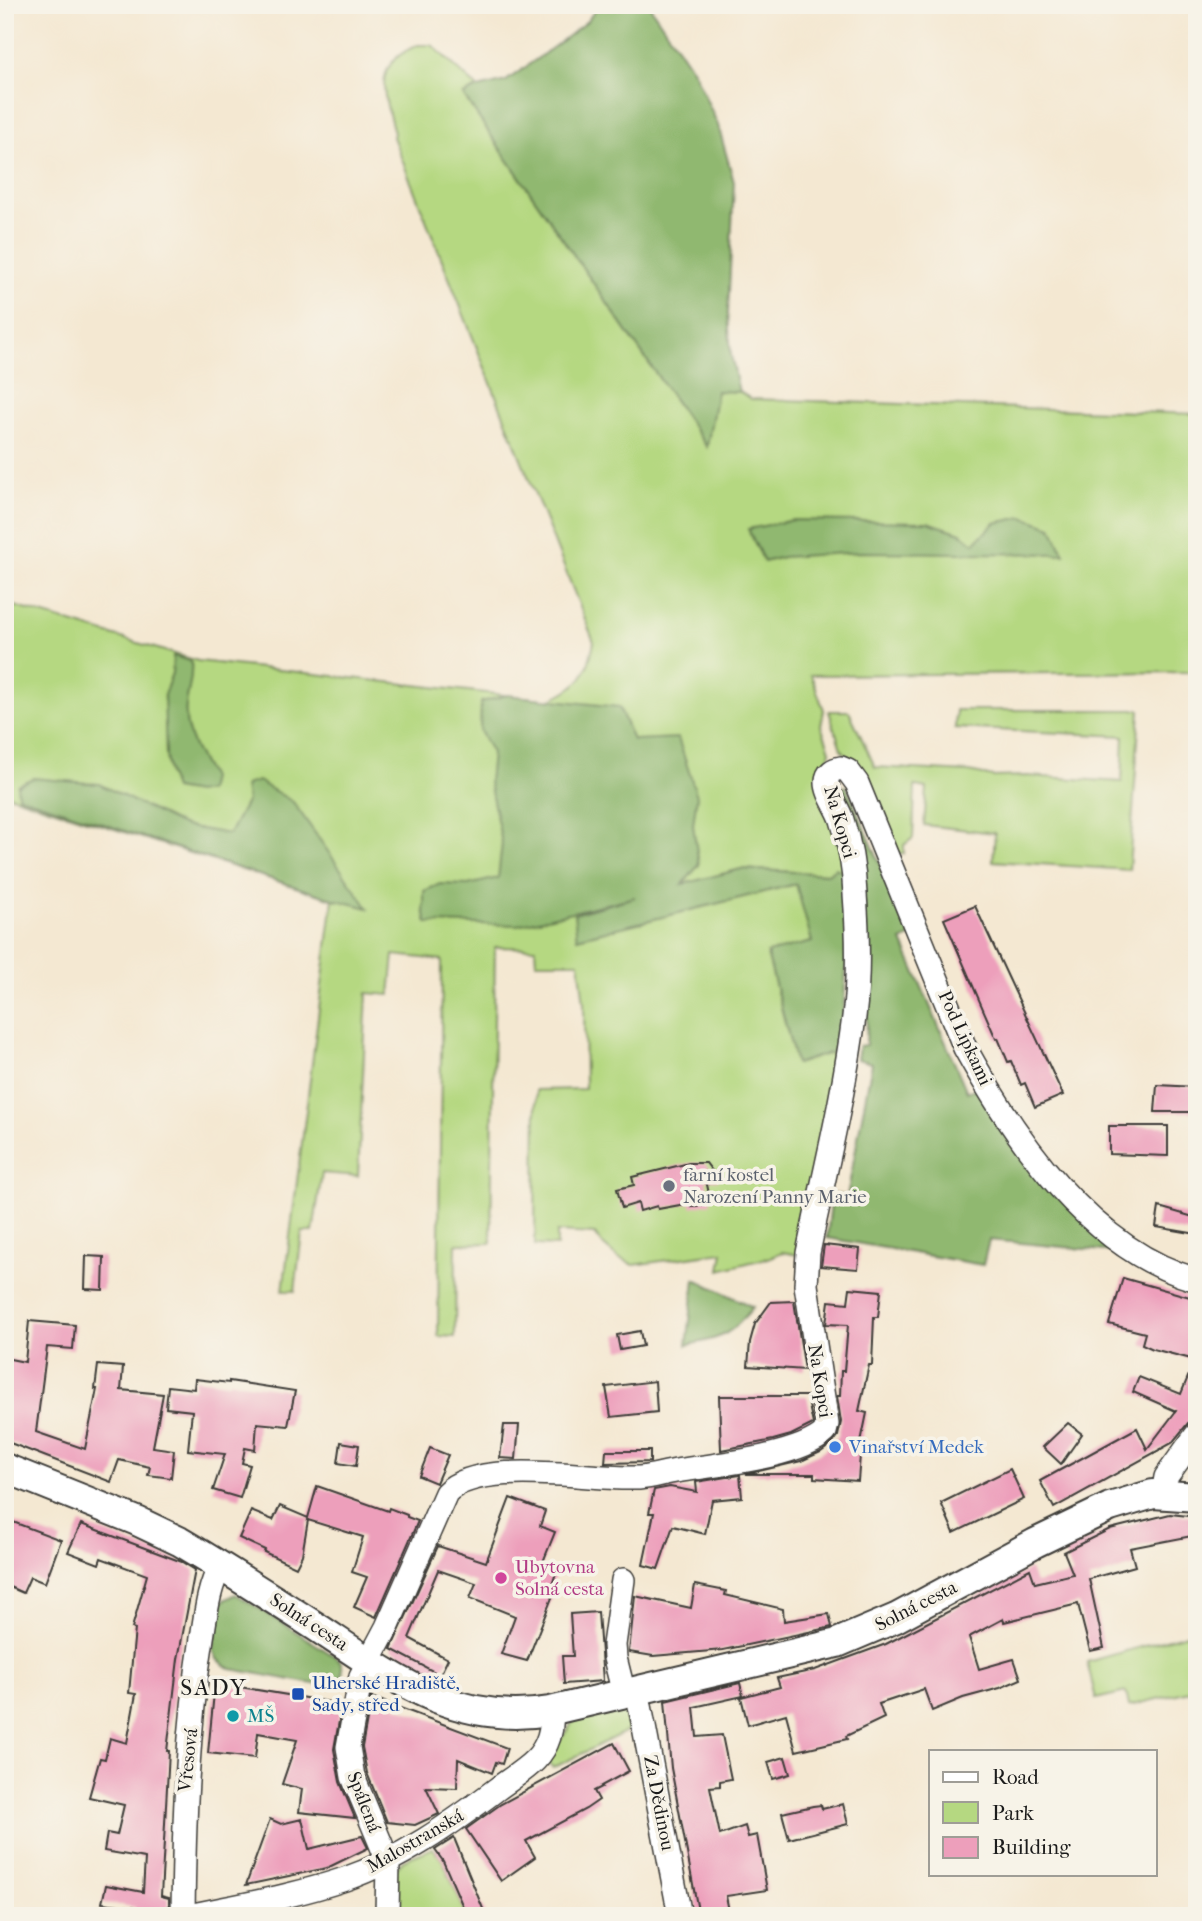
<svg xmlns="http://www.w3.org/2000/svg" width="1202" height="1921" font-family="'IM FELL French Canon',serif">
<rect width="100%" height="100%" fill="#f7f3e8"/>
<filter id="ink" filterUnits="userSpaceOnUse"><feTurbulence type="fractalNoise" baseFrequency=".0143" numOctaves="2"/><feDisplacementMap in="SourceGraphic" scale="14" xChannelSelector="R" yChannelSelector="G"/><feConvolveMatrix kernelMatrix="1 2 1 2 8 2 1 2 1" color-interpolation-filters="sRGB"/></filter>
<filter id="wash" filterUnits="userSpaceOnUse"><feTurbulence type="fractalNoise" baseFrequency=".00686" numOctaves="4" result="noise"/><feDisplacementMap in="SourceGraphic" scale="28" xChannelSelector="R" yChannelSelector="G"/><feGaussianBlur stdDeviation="1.57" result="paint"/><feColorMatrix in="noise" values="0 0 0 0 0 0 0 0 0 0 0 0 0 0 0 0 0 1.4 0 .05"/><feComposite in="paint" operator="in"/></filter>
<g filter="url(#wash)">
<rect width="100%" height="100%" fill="#f4e8d2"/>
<g fill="#b5d881" stroke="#687a4e" stroke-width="2">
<path d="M418,45h14l46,43 -15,7 243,351 11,-56 23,2 11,7 446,15v258l-386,3 13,35 -3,16 9,24 -1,7 -7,12 25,104 -12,-4 -7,5 -87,-5 -166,45 2,24 220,-54 15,58 -45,12 29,110 40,-13 -19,113 -18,91 -17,-3 -11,5 -51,13 3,-18 -89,13 -16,-7 -14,-12 -9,-12 -38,-2v14l-22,-1 1,-155 49,-1 -1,-86 -5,-41h-43l-1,-14 -40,-1 -4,296 -35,1 -1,93 -17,-1 4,-376 -48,-5 -4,40 -23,-2 -9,183 -36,-3 -9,59h-11l-7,59h-12l50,-392 -328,-105v-191l193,58 351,39c33,-15 37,-23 45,-58l-201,-505 1,-4c-10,-40 -24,-68 24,-88z"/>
<polygon points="956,710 1140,710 1129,870 993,861 995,833 924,825 927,788 915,786 913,838 904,845 904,854 898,854 852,761 841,749 829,711 849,711 875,767 969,772 993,777 1027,776 1122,782 1124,736 955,728"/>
<polygon points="1197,1631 1197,1689 1129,1706 1126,1692 1096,1699 1087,1662"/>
<polygon points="622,1706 631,1712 633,1728 553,1768 546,1760 575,1719"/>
<polygon points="433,1848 443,1861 467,1916 397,1916 395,1869 403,1860"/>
</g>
<g fill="#90b86f" stroke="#566a46" stroke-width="2">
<polygon points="599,5 649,5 694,72 718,125 734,182 728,314 731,355 739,392 717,391 707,447 463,95 478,88 506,81 559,43 587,21"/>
<polygon points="1023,517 1052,527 1064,554 861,552 783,557 764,562 748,529 793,520 928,522 961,533 974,543 995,523"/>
<path d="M173,656l18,5c2,20 -3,26 -5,44 -3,28 12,49 25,73l-3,13 -12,2 -22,-4 -5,-14 -3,-19 -2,-61 8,-22z"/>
<polygon points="507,695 619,707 633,740 678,738 697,796 693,825 699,865 683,884 741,869 828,874 835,868 848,873 851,895 841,1049 796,1064 767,953 812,942 796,884 577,938 574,914 635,897 518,925 427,923 424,910 424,891 440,884 468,885 498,878 502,843 489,782 492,753 480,731 481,702"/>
<polygon points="33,778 99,784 184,826 229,834 247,800 245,785 258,781 293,802 368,908 333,899 18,796 17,785"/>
<polygon points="846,786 912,936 902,941 967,1092 977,1088 1116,1252 989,1240 983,1265 827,1238 832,1194 847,1196 872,1063 857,1059 859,1046 866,1045 869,973 863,971 839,791"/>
<path d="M695,1279l58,28c-20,27 -32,32 -66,38z"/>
<path d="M236,1594l103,65c7,12 4,21 -9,28l-99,-18 -14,-10 -4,-9 10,-49z"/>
</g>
<g id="blocks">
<g fill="#ed9fbb">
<polygon points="975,906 1063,1095 1035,1107 1025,1083 1021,1085 1011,1061 1008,1062 998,1038 996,1039 944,919"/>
<polygon points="1157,1085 1196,1087 1197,1112 1155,1112"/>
<polygon points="1109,1126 1168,1126 1168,1156 1109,1154"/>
<polygon points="689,1163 706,1163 719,1180 706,1180 711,1203 691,1207 691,1203 658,1209 657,1206 640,1211 638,1203 622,1208 617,1189 634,1185 632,1177"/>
<polygon points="1159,1207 1197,1218 1197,1234 1156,1227"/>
<polygon points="824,1245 860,1249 858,1269 821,1266"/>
<polygon points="86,1256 104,1257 103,1290 85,1289"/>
<polygon points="1123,1278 1197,1299 1197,1412 1172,1443 1054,1508 1040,1481 1137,1428 1147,1449 1176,1411 1133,1392 1139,1377 1181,1394 1195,1360 1153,1349 1142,1344 1145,1333 1109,1324"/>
<polygon points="850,1288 881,1291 878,1317 874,1317 872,1365 869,1365 859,1411 867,1413 861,1442 858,1481 814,1478 814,1474 746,1474 801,1461 821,1452 833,1443 838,1436 841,1422 837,1396 840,1396 841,1371 844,1371 848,1325 826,1324 829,1301 848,1303"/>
<polygon points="794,1301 805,1370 748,1366 750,1342 755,1324 771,1302"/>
<polygon points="29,1321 75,1325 73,1349 47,1347 36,1432 85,1449 97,1389 95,1389 98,1365 123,1367 121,1390 163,1394 153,1447 174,1450 171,1478 148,1475 150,1467 119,1460 111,1482 5,1441 5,1358 25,1362"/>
<polygon points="640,1331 643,1346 620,1350 617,1335"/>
<polygon points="195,1379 229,1383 229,1381 295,1391 288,1426 257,1423 255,1450 245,1448 242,1463 250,1465 240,1498 213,1490 225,1454 188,1450 192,1411 166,1408 168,1386 194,1389"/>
<polygon points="655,1381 657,1412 611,1417 606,1387"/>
<polygon points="719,1396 807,1396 813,1424 791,1435 773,1440 721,1450"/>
<polygon points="1068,1423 1082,1434 1061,1464 1043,1447"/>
<polygon points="504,1425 519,1425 516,1459 500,1458"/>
<polygon points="341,1442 359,1445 356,1466 338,1463"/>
<polygon points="430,1448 448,1455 436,1483 419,1476"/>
<polygon points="606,1451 650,1451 650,1462 605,1463"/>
<polygon points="1010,1469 1024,1499 954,1533 941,1503"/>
<polygon points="740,1475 742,1497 712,1500 705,1534 673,1526 658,1569 643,1565 654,1513 649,1513 654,1490 670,1487 697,1492 696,1482"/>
<polygon points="317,1486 388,1511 389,1508 407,1515 407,1517 418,1521 376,1617 354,1607 367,1577 352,1572 363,1537 308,1520 302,1555 296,1567 264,1552 265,1550 239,1538 251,1511 273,1520 280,1506 308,1518"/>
<polygon points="510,1498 545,1511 540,1526 555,1532 541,1567 556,1573 551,1588 555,1590 527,1661 501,1654 515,1616 470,1598 476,1583 438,1570 409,1638 448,1659 440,1675 391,1649 438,1546 486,1562"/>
<polygon points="1170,1514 1197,1517 1197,1535 1130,1548 1135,1566 1089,1579 1104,1648 1090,1651 1078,1604 1004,1622 1003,1619 969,1637 979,1669 1014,1659 1021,1679 1000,1688 963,1698 932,1711 924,1689 879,1704 884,1718 846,1736 847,1739 796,1751 786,1714 748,1725 741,1697 780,1687 777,1678 815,1670 886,1644 1030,1569 1035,1583 1073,1574 1064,1552 1110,1529"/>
<polygon points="5,1519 61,1540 45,1583 30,1577 23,1593 5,1585"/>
<polygon points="81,1524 182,1562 195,1570 178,1659 167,1751 169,1751 161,1896 169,1898 169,1911 160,1910 160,1916 135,1916 135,1907 102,1903 106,1885 143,1892 145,1858 104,1851 107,1833 117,1835 124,1805 89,1797 100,1758 105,1759 110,1738 127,1743 136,1694 129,1693 135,1629 132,1628 147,1575 101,1558 99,1564 68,1552"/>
<polygon points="695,1585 726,1591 725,1595 783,1609 784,1621 829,1614 832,1627 723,1650 653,1656 629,1652 635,1596 691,1608"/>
<polygon points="598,1612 603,1681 564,1684 562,1656 573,1656 570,1614"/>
<polygon points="215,1683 342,1704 334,1749 340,1782 355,1818 299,1812 302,1789 282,1784 297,1740 258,1733 255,1758 208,1753"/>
<polygon points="740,1683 743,1696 694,1707 697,1737 722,1735 731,1779 720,1781 720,1786 710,1787 720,1835 745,1826 748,1837 757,1835 767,1890 726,1896 730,1916 699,1916 671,1768 665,1701"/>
<polygon points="371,1697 507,1748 502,1764 496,1762 492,1773 458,1759 457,1788 426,1787 439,1814 415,1825 387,1822 367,1773 362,1747"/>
<polygon points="614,1743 629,1771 601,1786 602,1787 594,1791 599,1800 586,1809 526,1841 535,1857 501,1881 466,1829 501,1804"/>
<polygon points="785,1757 790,1774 773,1779 768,1762"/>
<polygon points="843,1804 848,1824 789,1839 782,1813 813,1806 821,1805 822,1809"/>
<polygon points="270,1819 281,1824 302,1819 309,1849 362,1836 368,1848 327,1868 246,1885"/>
<polygon points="454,1838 486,1916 467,1916 443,1861 435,1850"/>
</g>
</g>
</g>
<g filter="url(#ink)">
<use href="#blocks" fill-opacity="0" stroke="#3c3b37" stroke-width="2"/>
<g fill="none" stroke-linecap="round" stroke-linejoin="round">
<defs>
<g id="minor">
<polyline points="1163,1494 1166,1477 1197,1434"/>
<polyline points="623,1580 614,1645 615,1658 624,1694"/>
<polyline points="637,1690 680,1916"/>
<path d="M183,1916c1,-94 4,-185 19,-278 4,-24 6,-49 18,-71"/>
<path d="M189,1916c52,-11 106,-20 156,-37 55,-19 106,-55 152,-90 12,-9 27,-18 38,-29 13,-13 19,-32 15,-49"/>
<path d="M387,1916l1,-55 -35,-84 -5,-30 13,-71 26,-49 59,-134c32,-35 147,-13 193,-15 13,-1 25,-5 37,-7 37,-6 123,-14 149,-39l2,-8 -21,-139 2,-32c16,-78 36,-157 46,-236 5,-40 4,-83 1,-123 -1,-25 -5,-50 -13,-74 -3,-11 -16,-27 -15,-39 0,-8 7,-12 14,-13l7,3 9,12 108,265c50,91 126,203 232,232"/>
</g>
<path id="tertiary" d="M5,1468l132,53 42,20c46,27 91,56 136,85 76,50 139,101 235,85l287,-68 59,-25 139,-75 75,-36 43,-13 44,3"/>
</defs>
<use href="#minor" stroke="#3c3b37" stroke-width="26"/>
<use href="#tertiary" stroke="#3c3b37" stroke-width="32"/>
<use href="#minor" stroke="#fff" stroke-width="23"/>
<use href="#tertiary" stroke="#fff" stroke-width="28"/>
</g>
</g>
<circle fill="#6b7280" stroke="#f7f3e8" stroke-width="2.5" cx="669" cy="1186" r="7"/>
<circle fill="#3f7fe0" stroke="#f7f3e8" stroke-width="2.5" cx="835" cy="1447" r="7"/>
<circle fill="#d1479c" stroke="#f7f3e8" stroke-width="2.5" cx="501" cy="1578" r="7"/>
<rect fill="#1a4fb4" stroke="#f7f3e8" stroke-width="2.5" x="291" y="1687" width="14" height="14" rx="3.5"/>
<circle fill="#0f9aa8" stroke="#f7f3e8" stroke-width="2.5" cx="233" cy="1716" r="7"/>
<g text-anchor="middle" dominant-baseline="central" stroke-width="7" stroke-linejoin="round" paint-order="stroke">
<g font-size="19" fill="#1c1c1c" stroke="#f7f3e8">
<text transform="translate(840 822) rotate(74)">Na Kopci</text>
<text transform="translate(965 1038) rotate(65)">Pod Lipkami</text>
<text transform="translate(820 1381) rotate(81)">Na Kopci</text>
<text transform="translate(916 1606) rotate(-27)">Solná cesta</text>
<text transform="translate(309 1622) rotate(33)">Solná cesta</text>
<text transform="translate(188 1760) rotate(-84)">Vřesová</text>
<text transform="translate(364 1802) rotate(69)">Spálená</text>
<text transform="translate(659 1803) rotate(79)">Za Dědinou</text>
<text transform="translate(415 1841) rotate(-30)">Malostranská</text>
</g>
<g font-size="19" fill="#5b616d" stroke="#f7f3e8" text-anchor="start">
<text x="683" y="1175">farní kostel<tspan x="683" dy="22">Narození Panny Marie</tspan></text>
</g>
<g font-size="19" fill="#366cbe" stroke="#f7f3e8" text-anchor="start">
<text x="849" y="1447">Vinařství Medek</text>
</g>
<g font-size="19" fill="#b23c85" stroke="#f7f3e8" text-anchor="start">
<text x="515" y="1567">Ubytovna<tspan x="515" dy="22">Solná cesta</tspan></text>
</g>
<g font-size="19" fill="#164399" stroke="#f7f3e8" text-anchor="start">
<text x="312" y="1683">Uherské Hradiště,<tspan x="312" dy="22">Sady, střed</tspan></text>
</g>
<g font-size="19" fill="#0d838f" stroke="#f7f3e8" text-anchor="start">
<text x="247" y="1716">MŠ</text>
</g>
<g font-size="23" letter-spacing="2" fill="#1c1c1c" stroke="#f7f3e8">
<text x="214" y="1687">SADY</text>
</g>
</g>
<rect width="1202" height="1921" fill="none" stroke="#f7f3e8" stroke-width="28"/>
<rect x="929" y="1750" width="228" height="126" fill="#f7f3e8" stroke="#9f9d96" stroke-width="2"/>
<rect x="943" y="1772" width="35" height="10" fill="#ffffff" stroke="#9f9d96" stroke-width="2"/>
<text x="992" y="1784" font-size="21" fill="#1c1c1c">Road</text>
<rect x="943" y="1802" width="35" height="21" fill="#b5d881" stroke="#9f9d96" stroke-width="2"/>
<text x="992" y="1820" font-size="21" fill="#1c1c1c">Park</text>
<rect x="943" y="1837" width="35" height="21" fill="#ed9fbb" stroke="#9f9d96" stroke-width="2"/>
<text x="992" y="1854" font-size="21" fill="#1c1c1c">Building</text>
</svg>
